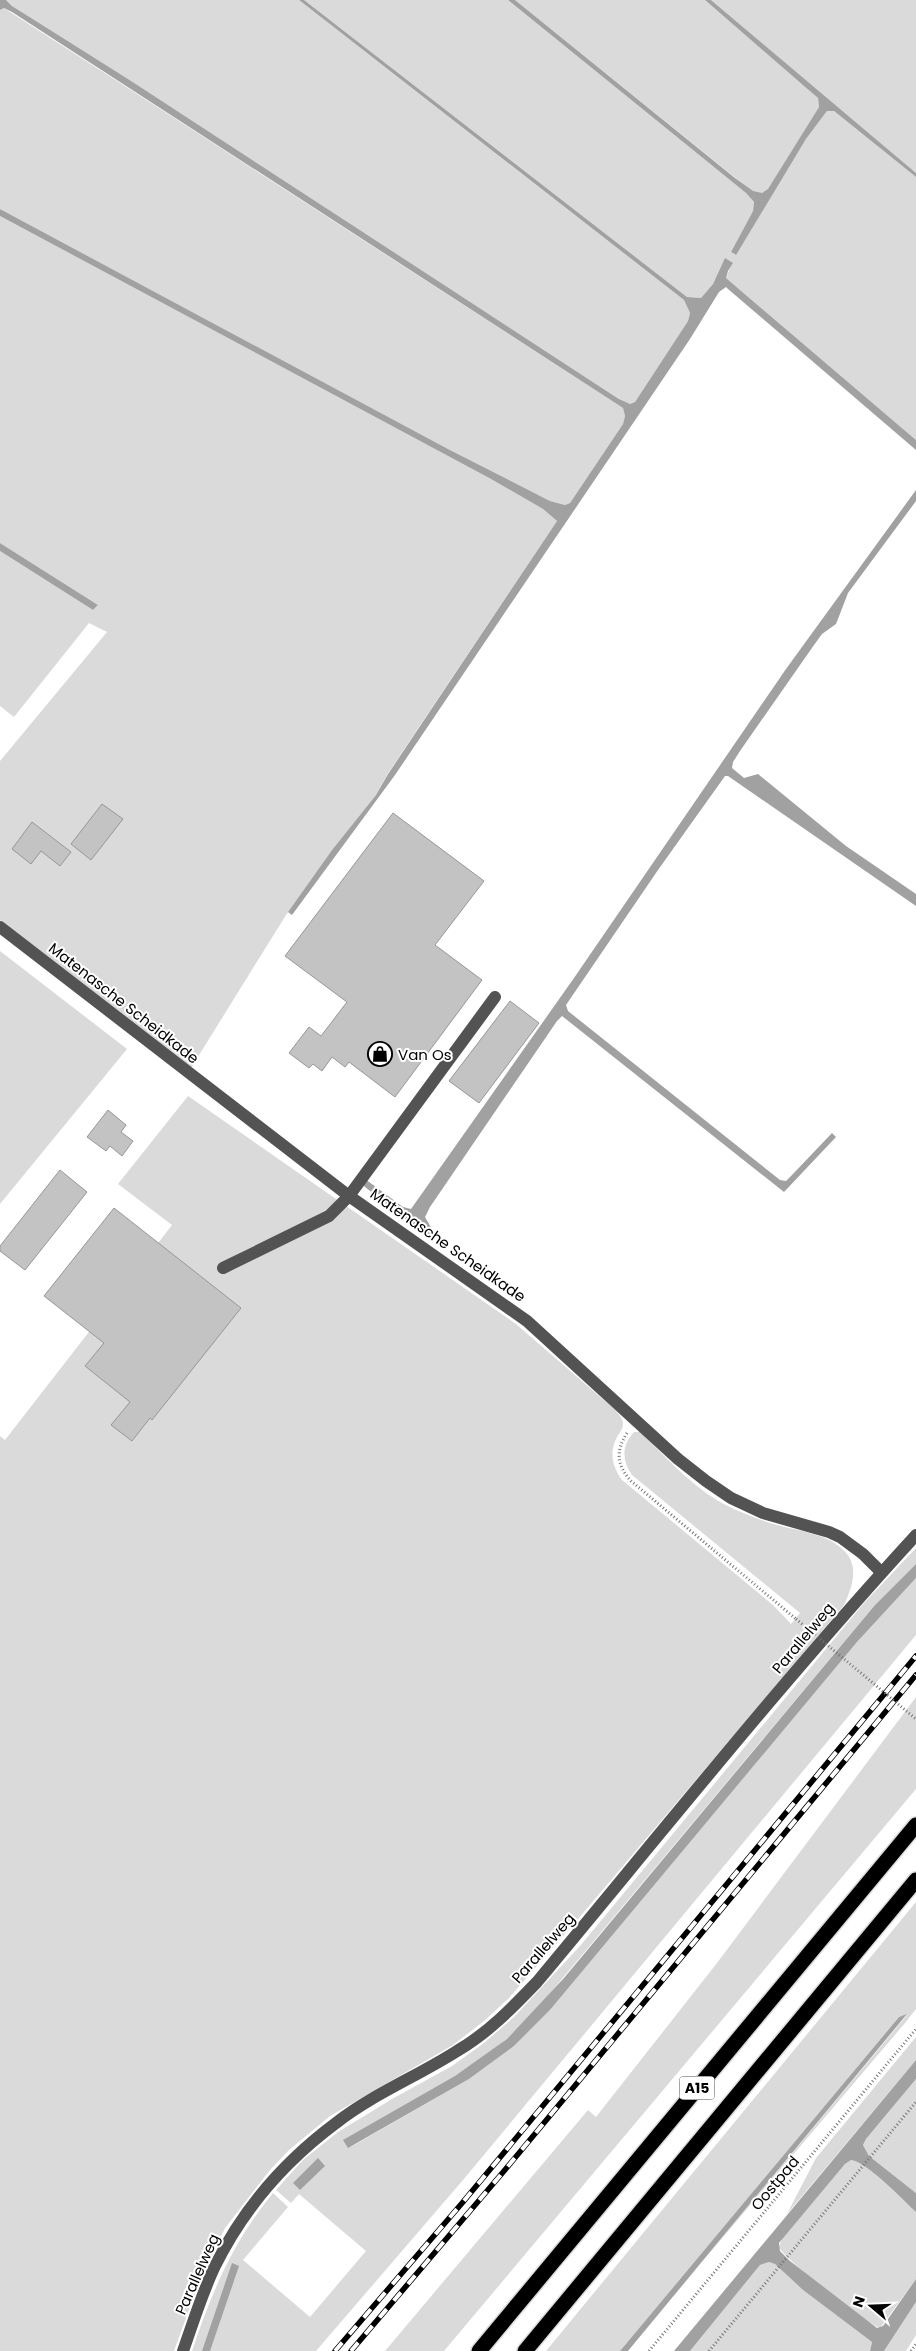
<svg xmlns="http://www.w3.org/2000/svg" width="916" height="2351" font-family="Poppins,sans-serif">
<rect width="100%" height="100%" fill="#fff"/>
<g fill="#dadada">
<polygon points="6,0 299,0 684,300 690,313 688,321 635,402 630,404 624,402 12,6"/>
<polygon points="304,0 508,0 746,193 754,202 753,211 731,252 735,255 806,139 827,111 834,111 916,177 916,440 726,278 732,263 725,259 713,284 701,298 687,297"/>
<polygon points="515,0 705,0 805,86 818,98 819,107 768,190 762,193 753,192"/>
<polygon points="711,0 916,0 916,173"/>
<polygon points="4,8 623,408 625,416 623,424 570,503 565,505 550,501 448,449 0,209 0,10"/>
<polygon points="0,216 491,479 543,509 557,521 388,773 376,795 332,850 286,915 191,1068 0,920 0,761 107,632 89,623 14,717 0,706 0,551 93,610 98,605 0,543"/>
<polygon points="0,951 127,1049 0,1204"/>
<path d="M188,1096l328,228 97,84c4,4 10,10 10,16 0,6 -5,10 -7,15 -7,14 -3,29 6,41l151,125 18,19 9,-11 -168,-138c-10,-14 -11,-29 2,-43h6c26,25 52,55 84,72 15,8 31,14 46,19 25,8 61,10 77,31 12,15 4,36 -3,51l-266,314 -70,80 -24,22 -31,24 -123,71 -41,34 -19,20 -45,58 -28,60 -23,63h-174v-915l5,4 167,-215 -54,-41z"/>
<path d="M916,1548v16l-41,41 -334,399 -34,35 -22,17 -136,92 120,-69 45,-33 36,-36 307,-368 59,-64v57l-453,545 -147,171h-124c20,-59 40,-108 81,-158l15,14 -45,53 67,57 56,-66 -67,-57 -8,9 -15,-13 27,-30 35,-28 54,-33 60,-33 32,-23 30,-26 66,-71 284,-343z"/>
<polygon points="916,1697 916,1789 444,2351 385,2351 588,2110 596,2117 717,1963"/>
<polygon points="916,1902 916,2009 905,2023 701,2263 907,2015 899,2017 620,2351 546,2351"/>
<polygon points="916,2037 916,2060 787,2214 816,2158"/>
<polygon points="916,2079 916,2193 869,2156 863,2145 866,2139"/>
<path d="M851,2160c16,2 52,40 65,52v67l-36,49c-12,-3 -99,-72 -101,-81l3,-8 63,-75z"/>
<polygon points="769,2262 775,2264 803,2290 872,2342 870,2351 690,2351 760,2265"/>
<polygon points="916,2302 916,2335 906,2351 884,2351"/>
</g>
<g fill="#a1a1a1">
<polygon points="0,0 6,0 12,6 131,81 619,399 630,404 635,402 688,321 690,313 684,300 299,0 304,0 687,297 701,298 713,284 725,258 733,263 728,271 726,278 916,440 916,450 728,289 726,287 719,292 690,339 395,775 292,915 288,912 332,850 376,795 388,774 557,521 543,509 491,479 0,216 0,209 448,449 550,501 565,505 570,503 623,424 625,416 623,408 12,12 4,8 0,10"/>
<polygon points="508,0 515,0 735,178 753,191 762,193 768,189 819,107 818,98 705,0 711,0 916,173 916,177 834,111 827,111 806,139 736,255 731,252 753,211 754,202 746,193"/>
<polygon points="916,490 916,501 848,593 836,624 822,634 814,645 740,751 733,762 732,768 744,778 758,774 846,846 916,894 916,906 728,776 725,776 658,870 566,1005 568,1011 780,1180 786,1181 792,1175 832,1133 836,1137 784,1192 562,1016 557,1021 430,1207 425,1217 436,1236 432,1239 427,1236 365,1187 362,1184 365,1179 403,1207 411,1209 574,978 786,669"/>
<polygon points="0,543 98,605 93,610 0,551"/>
<polygon points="916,1564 916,1578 857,1642 550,2010 514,2046 469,2079 348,2148 343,2140 455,2076 507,2039 564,1978 875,1605"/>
<polygon points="907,2014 628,2351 620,2351 899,2017"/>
<path d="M916,2060v19l-50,60 -3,6 6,11 47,37v19c-13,-12 -49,-50 -65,-52l-6,4 -66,79 1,8 10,10 87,67 6,-2 33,-47v23l-32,49h-14l2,-9 -69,-52 -28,-26 -6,-2 -9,3 -70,86h-16z"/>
<polygon points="318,2158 325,2166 300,2190 293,2183"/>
<polygon points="232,2263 239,2266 210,2351 202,2351"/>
</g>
<g fill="#c3c3c3" stroke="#979797">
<polygon points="102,804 123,819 91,860 71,844"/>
<polygon points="393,813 484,881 435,945 482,980 395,1097 349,1062 345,1067 332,1057 322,1071 313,1064 309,1068 289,1053 309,1027 321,1036 347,1002 285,956"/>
<polygon points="32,822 71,852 60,866 41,851 31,864 12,849"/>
<polygon points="510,1001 539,1023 479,1103 449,1081"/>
<polygon points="108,1110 126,1125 121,1132 133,1141 122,1156 110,1146 106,1151 87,1137"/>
<polygon points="60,1170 87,1192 25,1270 0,1251 0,1246"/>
<polygon points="114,1208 241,1308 152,1420 150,1418 132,1441 111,1425 130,1402 85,1366 104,1343 44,1296"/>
</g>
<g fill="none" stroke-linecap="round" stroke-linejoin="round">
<defs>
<g id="highway">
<polyline points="479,2351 916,1825"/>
<polyline points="525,2351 916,1880"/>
</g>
</defs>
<use href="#highway" stroke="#dbdbdb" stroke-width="18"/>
<g stroke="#757575" stroke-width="3" stroke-dasharray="1 2.5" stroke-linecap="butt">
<path d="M627,1433c-12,19 -10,32 4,48l165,138"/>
<polyline points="649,2351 916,2029"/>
<polyline points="709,2351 916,2102"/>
<polyline points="911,2351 916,2344"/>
</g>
<g stroke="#535353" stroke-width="12">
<polyline points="0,927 349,1196 527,1321 678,1459 706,1481 731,1498 763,1513 829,1532 840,1537 863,1554 881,1572"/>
<polyline points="223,1268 329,1216 349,1196 495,997"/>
<path d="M183,2351c10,-28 19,-58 32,-85 28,-57 70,-105 121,-143 37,-29 82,-47 121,-72 31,-18 55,-43 80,-69 125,-150 247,-303 379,-447"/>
</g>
<use href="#highway" stroke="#000" stroke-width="15"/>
<defs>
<g id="rail">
<polyline points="335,2351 463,2202 916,1656"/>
<polyline points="351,2351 504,2171 916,1675"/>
</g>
</defs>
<use href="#rail" stroke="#000" stroke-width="5.5"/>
<use href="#rail" stroke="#fff" stroke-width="4" stroke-dasharray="11" stroke-linecap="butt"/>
<polyline stroke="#757575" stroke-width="3" stroke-dasharray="1 2.5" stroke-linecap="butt" points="796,1619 916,1719"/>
</g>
<defs>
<symbol id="shop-ring" viewBox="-11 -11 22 22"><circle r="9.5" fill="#fff" stroke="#000" stroke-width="1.5"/><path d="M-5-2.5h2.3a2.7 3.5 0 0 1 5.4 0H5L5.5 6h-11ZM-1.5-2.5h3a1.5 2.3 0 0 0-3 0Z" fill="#000"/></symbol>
</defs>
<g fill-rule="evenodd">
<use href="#shop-ring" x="366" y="1040" width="28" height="28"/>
</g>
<g text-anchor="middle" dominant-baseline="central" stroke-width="4" stroke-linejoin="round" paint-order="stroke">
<rect fill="#fff" stroke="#4c4c4c" stroke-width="1" x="679.5" y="2076.5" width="35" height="23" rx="4"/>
<g font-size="14" font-weight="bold" fill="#000">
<text x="697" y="2088">A15</text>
</g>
<g font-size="15" fill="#000" stroke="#fff">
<text transform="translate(124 1003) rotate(38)">Matenasche Scheidkade</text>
<text transform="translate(448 1245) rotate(35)">Matenasche Scheidkade</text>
<text transform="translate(803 1638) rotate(-50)">Parallelweg</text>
<text transform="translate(543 1948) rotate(-49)">Parallelweg</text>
<text transform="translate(775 2183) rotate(-50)">Oostpad</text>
<text transform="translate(197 2274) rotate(-66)">Parallelweg</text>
</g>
<g font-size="15" fill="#000" stroke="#fff" text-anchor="start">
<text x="398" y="1054">Van Os</text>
</g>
</g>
<g transform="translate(871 2306) rotate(289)" stroke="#ffffff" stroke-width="4" paint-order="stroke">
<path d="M0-4L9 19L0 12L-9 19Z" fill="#000000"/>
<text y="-8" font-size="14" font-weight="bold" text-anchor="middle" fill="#000000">N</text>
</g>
</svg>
